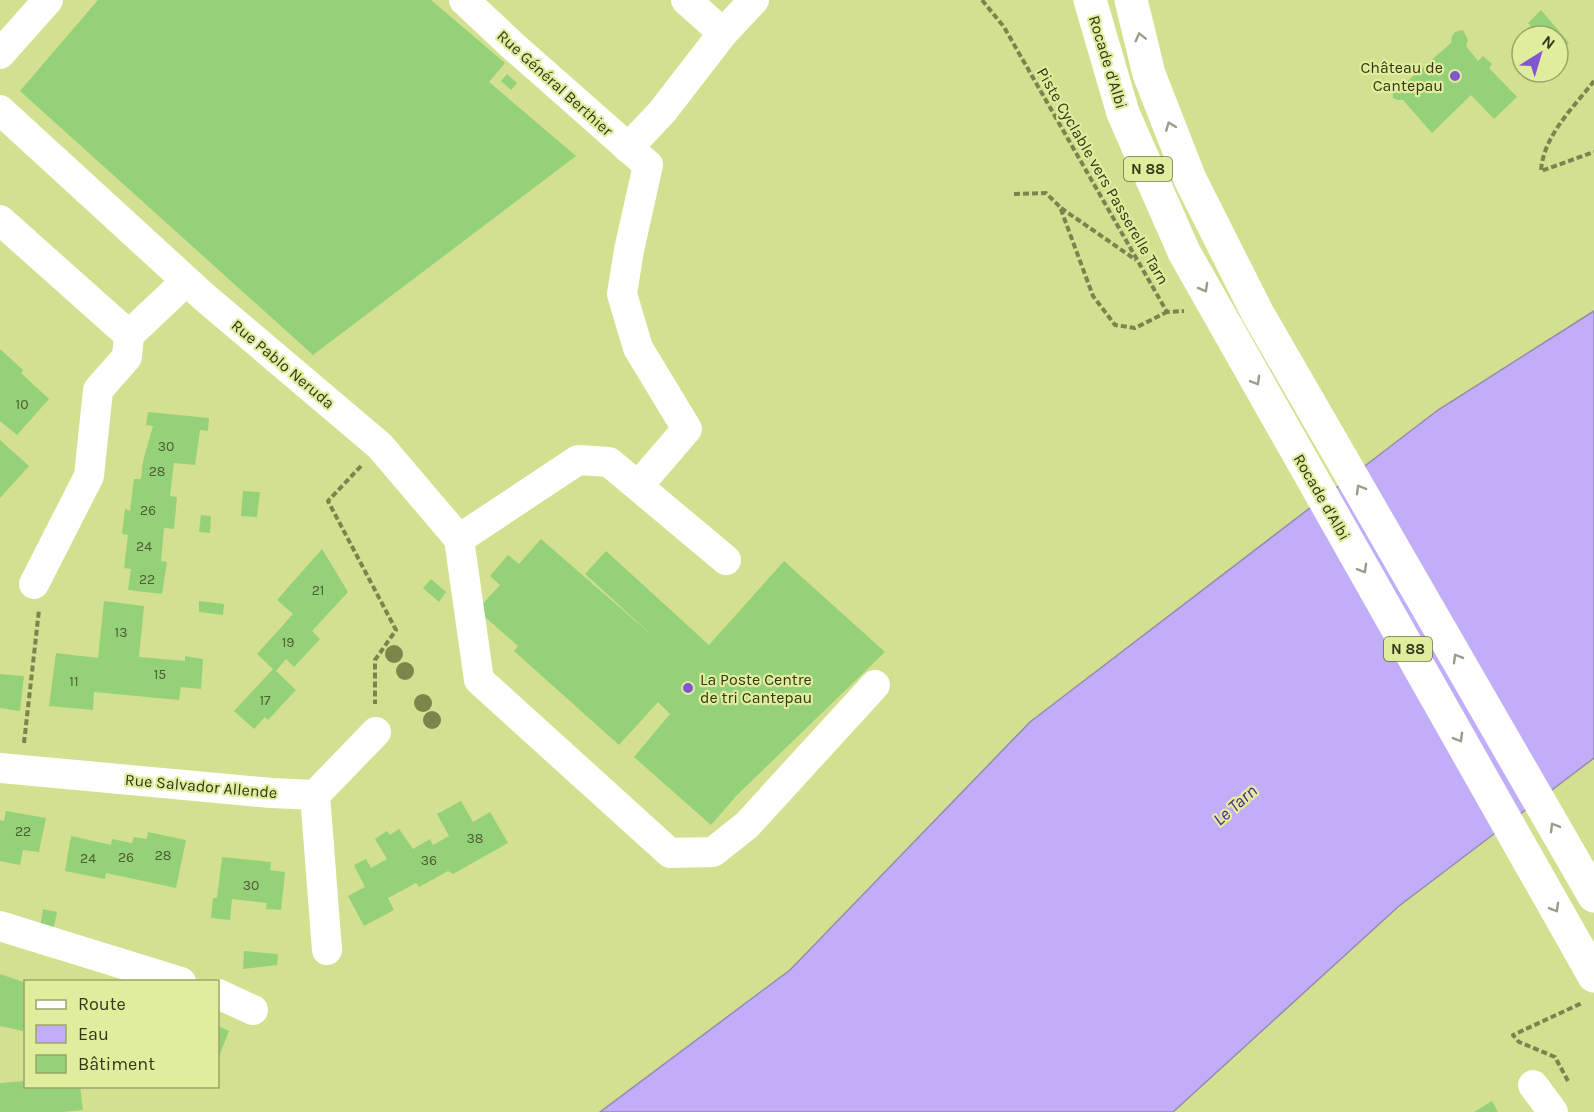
<svg xmlns="http://www.w3.org/2000/svg" width="1594" height="1112" font-family="Karla,sans-serif">
<rect width="100%" height="100%" fill="#d3e090"/>
<polygon fill="#c1adf8" stroke="#968ab4" stroke-width="1.5" points="1594,311 1594,758 1399,906 1173,1112 600,1112 790,970 1030,722 1438,410"/>
<g fill="#95d179">
<polygon points="98,0 431,0 505,63 489,82 576,156 313,355 20,91"/>
<polygon points="1541,10 1569,43 1558,54 1558,36 1539,36 1528,23"/>
<polygon points="1463,30 1468,40 1466,46 1478,61 1483,56 1492,64 1489,68 1517,97 1494,119 1471,95 1432,133 1403,100 1398,100 1393,98 1392,89 1399,84 1403,85 1451,43 1452,36 1455,32"/>
<polygon points="507,74 517,83 511,90 501,81"/>
<polygon points="0,349 23,370 21,373 49,399 17,435 0,421"/>
<polygon points="148,412 209,418 208,431 200,430 195,465 174,463 170,496 177,497 174,529 164,528 161,561 167,562 162,594 128,590 131,569 124,568 128,535 122,534 125,509 130,511 134,479 141,479 143,461 153,426 146,425"/>
<polygon points="0,440 29,466 0,498"/>
<polygon points="243,491 260,492 257,517 241,516"/>
<polygon points="201,515 211,516 210,533 199,532"/>
<polygon points="541,539 655,638 585,574 606,551 709,645 784,561 885,652 737,795 711,825 634,757 670,714 658,702 619,745 514,651 518,646 477,610 500,585 490,576 508,555 519,564"/>
<polygon points="322,549 348,592 312,631 320,639 294,667 286,659 276,671 296,690 268,720 265,717 254,729 234,711 273,669 257,654 293,614 277,600"/>
<polygon points="431,579 446,592 439,602 423,588"/>
<polygon points="104,601 144,606 139,657 185,661 185,656 203,659 201,689 181,687 179,700 94,692 93,710 49,706 56,653 98,658"/>
<polygon points="199,601 224,604 223,615 199,612"/>
<polygon points="0,674 24,676 20,711 0,708"/>
<polygon points="461,801 473,822 490,812 508,843 453,874 448,871 419,887 416,883 388,898 394,910 364,926 348,896 365,887 354,865 366,859 371,868 387,859 375,839 387,831 390,835 399,829 413,849 430,839 433,845 449,836 437,814"/>
<polygon points="6,811 46,818 39,852 23,850 20,865 0,861 0,820 4,821"/>
<polygon points="148,832 186,840 176,888 106,873 105,879 65,871 71,836 111,845 112,839 132,843 134,837 147,839"/>
<polygon points="222,857 271,862 270,870 285,872 281,910 266,909 267,903 232,899 230,920 211,918 213,898 217,898"/>
<polygon points="43,909 57,912 53,932 40,928"/>
<polygon points="244,951 278,954 277,965 243,969"/>
<polygon points="0,974 26,983 26,1019 23,1031 0,1026"/>
<polygon points="218,1026 229,1031 218,1059"/>
<polygon points="26,1081 26,1086 80,1086 83,1110 63,1112 0,1112 0,1083"/>
<polygon points="1492,1101 1498,1112 1474,1112"/>
</g>
<g fill="none" stroke-linecap="round" stroke-linejoin="round">
<g stroke="#7b844e" stroke-width="4" stroke-dasharray="6 3" stroke-linecap="butt">
<polyline points="982,0 1004,27 1167,312 1184,311"/>
<path d="M1594,81c-20,26 -51,55 -53,90l53,-19"/>
<polyline points="1014,194 1046,193 1060,207 1093,296 1115,325 1135,328 1167,312"/>
<polyline points="1061,208 1136,260"/>
<polyline points="361,466 328,501 396,630 375,660 375,704"/>
<polyline points="24,743 39,610"/>
<polyline points="1568,1081 1555,1057 1519,1042 1513,1035 1582,1003"/>
</g>
<g stroke="#fff" stroke-width="30">
<polyline points="464,0 513,46 648,165 629,250 622,294 638,348 687,429 638,486"/>
<polyline points="723,33 754,0"/>
<polyline points="0,54 48,0"/>
<polyline points="0,110 203,296 380,446 459,539 479,680 670,853 713,852 747,825 875,685"/>
<polyline points="628,148 662,112 723,33 686,0"/>
<polyline points="0,220 129,335"/>
<polyline points="459,539 578,460 609,462 726,560"/>
<polyline points="34,584 89,476 98,390 127,357 129,335 186,281"/>
<polyline points="0,768 271,793 315,795 376,732"/>
<polyline points="315,795 327,950"/>
<polyline points="0,926 181,982"/>
<polyline points="218,994 253,1010"/>
<polyline points="1533,1085 1553,1112"/>
</g>
<g stroke="#fff" stroke-width="33">
<polyline points="1090,0 1123,113 1184,252 1594,976"/>
<polyline points="1131,0 1149,74 1190,179 1257,312 1594,896"/>
</g>
</g>
<g fill="#7d864a">
<circle cx="394" cy="654" r="9"/>
<circle cx="405" cy="671" r="9"/>
<circle cx="423" cy="703" r="9"/>
<circle cx="432" cy="720" r="9"/>
</g>
<defs><path id="oneway-chevron" d="M-2-3.5L2.5 0L-2 3.5" fill="none" stroke-width="1.6" stroke-linecap="round" stroke-linejoin="round" transform="scale(1.5)"/></defs>
<g stroke="#999c8b">
<use href="#oneway-chevron" transform="translate(1140 37) rotate(-104)"/>
<use href="#oneway-chevron" transform="translate(1170 126) rotate(-111)"/>
<use href="#oneway-chevron" transform="translate(1204 288) rotate(61)"/>
<use href="#oneway-chevron" transform="translate(1256 381) rotate(60)"/>
<use href="#oneway-chevron" transform="translate(1360 489) rotate(-120)"/>
<use href="#oneway-chevron" transform="translate(1363 569) rotate(60)"/>
<use href="#oneway-chevron" transform="translate(1457 658) rotate(-120)"/>
<use href="#oneway-chevron" transform="translate(1459 738) rotate(60)"/>
<use href="#oneway-chevron" transform="translate(1554 827) rotate(-120)"/>
<use href="#oneway-chevron" transform="translate(1555 908) rotate(60)"/>
</g>
<g fill="#8156d0" stroke="#e0ed9d" stroke-width="2">
<circle cx="1455" cy="76" r="6"/>
<circle cx="688" cy="688" r="6"/>
</g>
<g text-anchor="middle" dominant-baseline="central" stroke-width="4.5" stroke-linejoin="round" paint-order="stroke">
<g font-size="14" fill="#4c5e30">
<text x="22" y="404">10</text>
<text x="166" y="446">30</text>
<text x="157" y="471">28</text>
<text x="148" y="510">26</text>
<text x="144" y="546">24</text>
<text x="147" y="579">22</text>
<text x="318" y="590">21</text>
<text x="121" y="632">13</text>
<text x="288" y="642">19</text>
<text x="160" y="674">15</text>
<text x="74" y="681">11</text>
<text x="265" y="700">17</text>
<text x="23" y="831">22</text>
<text x="475" y="838">38</text>
<text x="163" y="855">28</text>
<text x="126" y="857">26</text>
<text x="88" y="858">24</text>
<text x="429" y="860">36</text>
<text x="251" y="885">30</text>
</g>
<g fill="#e0ed9d" stroke="#676e3f" stroke-width="1.5">
<rect x="1124" y="157" width="48" height="24" rx="4.5"/>
<rect x="1384" y="637" width="48" height="24" rx="4.5"/>
</g>
<g font-size="15" font-weight="bold" fill="#333817">
<text x="1148" y="169">N 88</text>
<text x="1408" y="649">N 88</text>
</g>
<g font-size="16" fill="#333817" stroke="#e0ed9d">
<text transform="translate(1108 62) rotate(73)">Rocade d'Albi</text>
<text transform="translate(555 83) rotate(42)">Rue Général Berthier</text>
<text transform="translate(1103 176) rotate(60)">Piste Cyclable vers Passerelle Tarn</text>
<text transform="translate(283 364) rotate(40)">Rue Pablo Neruda</text>
<text transform="translate(1322 497) rotate(60)">Rocade d'Albi</text>
<text transform="translate(201 786) rotate(5)">Rue Salvador Allende</text>
</g>
<g font-size="16" fill="#333817" stroke="#e0ed9d" text-anchor="end">
<text x="1443" y="67">Château de<tspan x="1443" dy="18">Cantepau</tspan></text>
<text x="700" y="679" text-anchor="start">La Poste Centre<tspan x="700" dy="18">de tri Cantepau</tspan></text>
</g>
<g font-size="18" font-style="italic" fill="#4f248e" stroke="#e0ed9d">
<text transform="translate(1235 805) rotate(-41)">Le Tarn</text>
</g>
</g>
<rect x="24" y="980" width="195" height="108" fill="#e0ed9d" stroke="#9ba567" stroke-width="1.5"/>
<rect x="36" y="1000" width="30" height="9" fill="#ffffff" stroke="#9ba567" stroke-width="1.5"/>
<text x="78" y="1010" font-size="18" fill="#333817">Route</text>
<rect x="36" y="1025" width="30" height="18" fill="#c1adf8" stroke="#9ba567" stroke-width="1.5"/>
<text x="78" y="1040" font-size="18" fill="#333817">Eau</text>
<rect x="36" y="1055" width="30" height="18" fill="#95d179" stroke="#9ba567" stroke-width="1.5"/>
<text x="78" y="1070" font-size="18" fill="#333817">Bâtiment</text>
<g transform="translate(1540 54) rotate(37)"><circle r="28" fill="#e0ed9d" stroke="#9ba567" stroke-width="1.5"/>
<path d="M0-4.5L10 22L0 15L-10 22Z" fill="#8156d0"/>
<text y="-9" font-size="16" font-weight="bold" text-anchor="middle" fill="#333817">N</text>
</g>
</svg>
